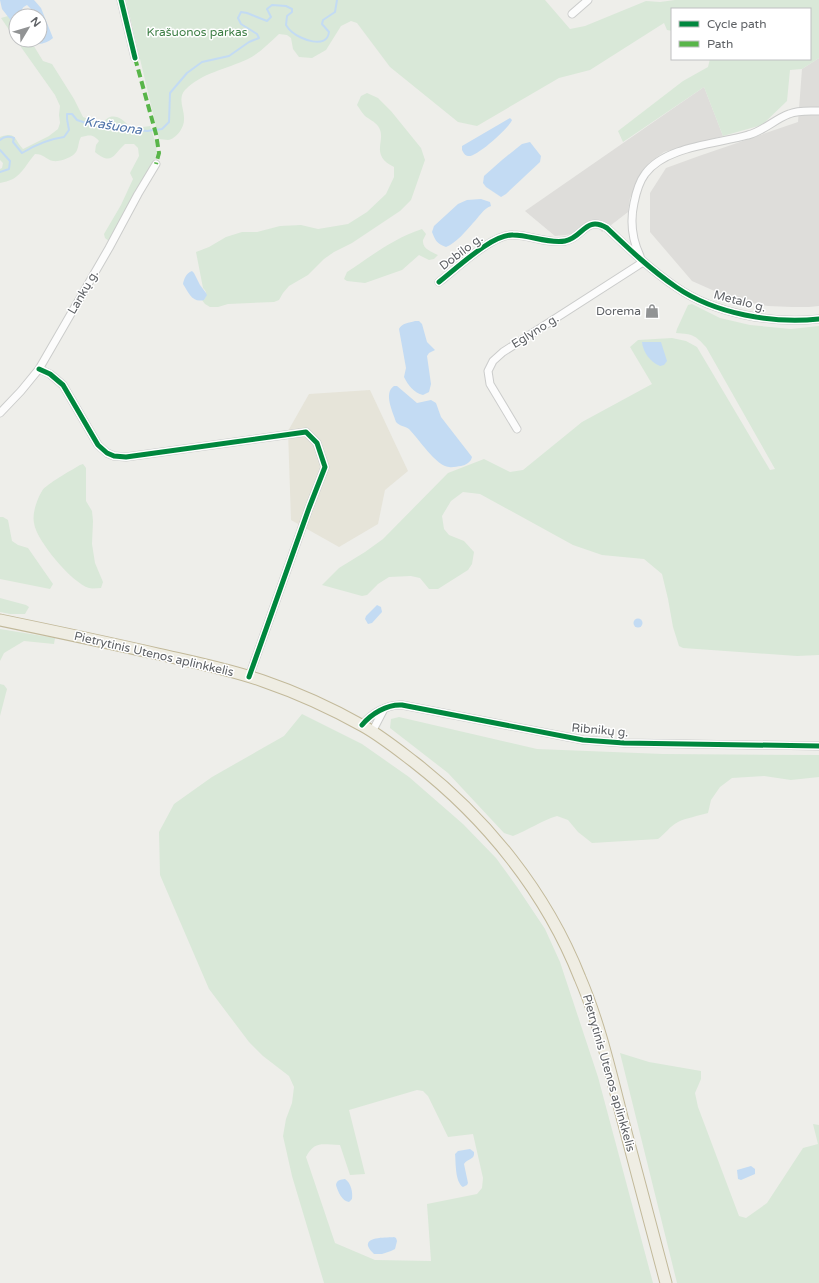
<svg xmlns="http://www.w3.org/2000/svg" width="819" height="1283" font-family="'Varela Round',sans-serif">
<rect width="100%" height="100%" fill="#eeeeea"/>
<polygon fill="#e6e4d9" points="370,390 408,471 385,490 378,524 339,547 291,520 288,431 309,394"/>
<g fill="#deddda">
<polygon points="819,58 819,306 809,307 792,307 768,306 741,301 728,297 692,281 650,232 650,193 666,168 699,156 798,122 802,69"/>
<polygon points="704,87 723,136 664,152 649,163 630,198 628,212 602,232 597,226 586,231 566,235 555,236 525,211"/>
</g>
<g fill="#d9e8d8" fill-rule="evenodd">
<path d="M126,0h419l25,29 15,-3 61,-25 14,1 15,-2h144v58l-17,11 -12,1 -3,31 -25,24 -39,11 -19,-49 -81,55 -5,-11 65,-50 25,-14 2,-8h100v-50h-138v22l-5,-1 -3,-7 -74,47 -31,8 -82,48 -19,-4 -68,-55 -33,-44 -6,-2 -10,5 -15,24 -14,8 -13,-1 -6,-8 -2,-11 -4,-3 -8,-1c-10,9 -19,19 -31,25 -21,10 -47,14 -63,31 -8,9 0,20 -1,30 0,8 -8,19 -16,20 -3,0 -6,-1 -9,-1z"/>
<polygon points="8,16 16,27 16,40 1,18"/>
<path d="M16,40h13l3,3 11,18 9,3 22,35 9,18c6,2 13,5 19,4 3,0 5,-3 8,-4 8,-2 14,4 19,9l14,1 7,-1c6,20 10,22 2,42l-43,73 -4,-3 -1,-4 17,-29 12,-26 -3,-6 9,-17 -1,-8 -4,-4h-9c-12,11 -13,22 -30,8l1,-7 3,-4c-6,-7 -9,-6 -18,-4 -3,5 -2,10 -5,15 -4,6 -17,10 -23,9 -8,-2 -9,-7 -18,-7 -7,8 -13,20 -22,25 -4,2 -9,3 -13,4v-14l2,-1 1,-5 -3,-3v-23c17,-6 14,3 23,12l26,-13 9,-7 2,-6 -1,-8 1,-9 -5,-11z"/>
<path d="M367,93l11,5 13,13 30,37 4,12 -14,40 -11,11 -48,32 -18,9 -10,7 -16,16 -19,11 -6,7 -4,7 -5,2 -46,2 -10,3h-8l-5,-3 -3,-4h2c3,-6 3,-8 -1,-12l-7,-36 13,-5 17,-10 16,-5h15l23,-6 21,-1 17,4 30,-5 19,-12 19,-18 8,-17v-10c-26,-13 -6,-27 -16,-41 -3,-4 -9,-7 -13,-10 -3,-3 -5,-7 -8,-11l4,-9z"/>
<path d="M422,229l4,5c-1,2 -2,4 -3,6 -1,9 9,12 15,15l-4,4 -5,1 -10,-5 -17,15 -37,13 -18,-2 -3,-2 3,-7c23,-15 47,-34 75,-43z"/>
<path d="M692,304l28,14 30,7 41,4 28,-3v329l-22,1 -114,-8 -4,-2 -6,-19 -5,-28 -6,-25 -18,-15 -42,-4 -29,-10 -93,-51 -17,-2 -12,9 -9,15 2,13 5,6 15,6 10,11 -2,12 -4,6 -30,19h-9l-9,-11 -9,-2 -22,1 -11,7 -11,11 -5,1 -40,-11 17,-17 26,-16 18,-13 65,-66 36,-14 26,13 13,-2 59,-48 70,-38 -22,-37 8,-7 34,-2 14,3 11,6 73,123 5,-1 -69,-122c-11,-12 -13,-13 -30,-14l1,-4 11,-24z"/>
<path d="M83,464l3,4v33l6,10 1,10 -1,23 3,19 8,19 -2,6c-4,0 -9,1 -12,0 -17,-5 -53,-48 -55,-65 -2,-9 3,-24 8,-32 4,-7 30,-21 38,-26z"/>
<polygon points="0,517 3,517 8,520 12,541 18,545 28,548 53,584 50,589 0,579"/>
<polygon points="0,598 26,605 29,607 25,614 10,614 0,612"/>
<polygon points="0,629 55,638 54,644 24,641 4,653 0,661"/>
<polygon points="0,684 4,685 7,689 0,716"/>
<path d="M302,714l60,30 47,33 54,47 33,34 21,29 28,42 15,33 38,115 55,206h-329l-32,-107 -9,-40 3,-17 6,-16 2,-16 -5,-11 -26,-20 -14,-14 -40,-53 -49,-114 -1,-43 15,-28 38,-27 72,-41zM417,1090l6,1 5,5 20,41 25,-3 10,44 -1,10 -5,6 -50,10 4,57 -56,-1 -40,-17 -29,-86c9,-17 17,-12 34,-12l10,30 15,-1 -16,-64z"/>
<path d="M399,717l138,32 126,5 156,1v22l-28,3 -27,-4 -32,2 -12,9 -9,13 -3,13c-10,3 -22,5 -30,9 -8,4 -13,12 -20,17l-66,4 -14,-11 -10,-12 -11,-4c-17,5 -28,14 -44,20l-9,-3 -56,-60 -58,-45 1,-9z"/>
<polygon points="620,1053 649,1062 701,1071 701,1079 695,1093 698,1107 739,1216 746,1218 767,1203 803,1148 818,1144 813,1124 819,1125 819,1283 677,1283"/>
</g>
<g fill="#c3dbf3">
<path d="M0,0h34l7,8 12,30c-7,6 -17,9 -24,2h11v-24h-11l3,-3 -1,-4 -4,-4c-4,2 -5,3 -5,7l3,4h-9v11l-14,-18z"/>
<path d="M510,118l2,2c-2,7 -36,38 -44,36 -3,0 -5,-4 -6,-6v-4z"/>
<polygon points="530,142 541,156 540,162 506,194 501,197 486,187 483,183 484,176 502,160 522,144"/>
<path d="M481,199l9,3 1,4c-8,3 -12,11 -18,17 -8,9 -17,20 -27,24 -9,-3 -11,-7 -14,-15l2,-6 24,-22 9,-4z"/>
<path d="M192,271l2,2 6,12 6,8 1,2 -3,5c-12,3 -15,-7 -21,-16 1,-5 3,-11 9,-13z"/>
<path d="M415,321h4l3,3 5,18 8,8 -6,3 -2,3 4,28 -2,8 -6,3c-9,-2 -15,-10 -19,-18l2,-9 -7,-39c3,-6 10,-6 16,-8z"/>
<path d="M642,342h19l6,19 -3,4 -4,1c-10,-4 -17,-14 -18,-24z"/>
<path d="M394,386h3l20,17 14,-3 5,3 5,14 31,40c-1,5 -6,8 -11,9 -4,0 -8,2 -12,1 -13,-1 -31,-29 -40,-38 -4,-3 -10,-3 -13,-7 -3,-10 -13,-29 -2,-36z"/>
<polygon points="377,605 381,607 382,612 372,623 368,624 365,619 366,616"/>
<circle cx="638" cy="623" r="4.5"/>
<path d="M470,1149l4,3c1,8 -6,6 -10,12l4,19 -1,2 -4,2c-8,-5 -7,-24 -8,-33l3,-3z"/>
<polygon points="751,1166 755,1169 755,1174 741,1180 738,1179 737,1170"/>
<path d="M345,1179c6,4 8,13 7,20l-3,3c-7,-1 -11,-10 -13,-17 1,-6 5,-5 9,-6z"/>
<path d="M394,1237l2,1 1,3 -2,8 -4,2 -9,3h-8c-2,-2 -5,-5 -6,-8 -2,-10 20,-8 26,-9z"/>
</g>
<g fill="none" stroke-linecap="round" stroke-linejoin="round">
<g stroke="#c3dbf3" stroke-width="2">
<path d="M0,140c4,-4 9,-4 14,-2l-1,4 9,11c13,-8 27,-14 42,-16l5,-7 -2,-11v-5h5l5,6 12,4 58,7 15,-2 7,-7 1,-29 17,-20 15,-11 27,-6 20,-14 10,-4 -2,-4 -16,-10 -3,-6 3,-6 6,1 20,8 4,-4 -4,-8 5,-4 14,1 6,3v3l-5,4 -1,9c2,3 3,5 6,7 8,7 35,18 37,0l-7,-8 1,-4 12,-8 2,-12"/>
<polyline points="0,150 10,161 9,169 0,172"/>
</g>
<defs>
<g id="minor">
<polyline points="121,0 135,58"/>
<polyline points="572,14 588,0"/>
<path d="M640,256c-8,-17 -10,-35 -6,-53 2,-10 5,-21 11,-29 20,-28 72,-30 103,-39 14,-3 27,-16 41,-21 9,-4 20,-3 30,-3"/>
<path d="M439,282c17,-13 53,-48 74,-47 17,0 35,9 52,6 18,-3 20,-26 42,-13 22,21 44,42 69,59 39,27 97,37 143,32"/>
<polyline points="39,369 50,374 63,385 98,445 107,453 114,456 126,457 306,432 317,443 325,467 309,508 249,677"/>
<polyline points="0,413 21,391 39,369 109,248 138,194 156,164"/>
<polyline points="517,429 490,384 488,371 493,361 503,352 637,266 643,262"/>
<path d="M362,725c9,-11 25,-21 40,-20l181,35 41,3 195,3"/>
<polyline points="372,732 384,709"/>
</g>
<path id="highway" d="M0,620c53,11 105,22 158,34 35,8 71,15 105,27 35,12 68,27 100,45 18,10 34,23 51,36 72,56 132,130 166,216 19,44 30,92 42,139 15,55 29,111 44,166"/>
</defs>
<use href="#minor" stroke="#cbcccb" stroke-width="9"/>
<use href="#highway" stroke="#c2b99a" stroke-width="13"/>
<use href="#minor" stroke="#fcfcfc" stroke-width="7"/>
<use href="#highway" stroke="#efede3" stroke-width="11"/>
<polyline stroke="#58b549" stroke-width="4" stroke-dasharray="8 4" stroke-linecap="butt" points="135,58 156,134 159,153 156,164"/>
<defs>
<g id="cycleway">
<polyline points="121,0 135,58"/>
<path d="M439,282c17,-13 53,-48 74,-47 17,0 35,9 52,6 18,-3 20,-26 42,-13 22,21 44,42 69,59 39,27 97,37 143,32"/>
<polyline points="39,369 50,374 63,385 98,445 107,453 114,456 126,457 306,432 317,443 325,467 309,508 249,677"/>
<path d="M362,725c9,-11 25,-21 40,-20l181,35 41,3 195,3"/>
</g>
</defs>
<use href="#cycleway" stroke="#fff" stroke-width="8"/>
<use href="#cycleway" stroke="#00873e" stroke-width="5"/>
</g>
<defs>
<symbol id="shop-bare" viewBox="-9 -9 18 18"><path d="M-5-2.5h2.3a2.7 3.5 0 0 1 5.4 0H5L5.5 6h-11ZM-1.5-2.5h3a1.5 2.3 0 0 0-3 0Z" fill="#919394" stroke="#fff" stroke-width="2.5" paint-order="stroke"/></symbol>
</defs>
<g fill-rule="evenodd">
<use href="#shop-bare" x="642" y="301" width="20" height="20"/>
</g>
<g text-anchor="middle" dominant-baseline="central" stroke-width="3" stroke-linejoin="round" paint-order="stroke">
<g font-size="12" fill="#3e7f46" stroke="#fff">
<text x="197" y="32">Krašuonos parkas</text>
</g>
<g font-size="12" fill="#5f6266" stroke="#fff">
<text transform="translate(461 252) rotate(-37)">Dobilo g.</text>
<text transform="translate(83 292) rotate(-60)">Lankų g.</text>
<text transform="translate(740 301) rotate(15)">Metalo g.</text>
<text transform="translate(535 331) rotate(-32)">Eglyno g.</text>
<text transform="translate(154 654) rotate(13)">Pietrytinis Utenos aplinkkelis</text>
<text transform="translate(600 730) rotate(5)">Ribnikų g.</text>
<text transform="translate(609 1073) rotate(74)">Pietrytinis Utenos aplinkkelis</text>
</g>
<g font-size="12" fill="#5f6266" stroke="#fff" text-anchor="end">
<text x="641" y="311">Dorema</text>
</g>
<g font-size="13" font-style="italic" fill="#4e73a8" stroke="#fff">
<text transform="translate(113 126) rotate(9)">Krašuona</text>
</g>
</g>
<rect x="671" y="8" width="140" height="52" fill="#ffffff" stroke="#bfc0c2"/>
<rect x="679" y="21" width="20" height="6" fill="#00873e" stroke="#bfc0c2"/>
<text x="707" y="28" font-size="12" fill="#5f6266">Cycle path</text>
<rect x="679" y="41" width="20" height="6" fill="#58b549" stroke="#bfc0c2"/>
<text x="707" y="48" font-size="12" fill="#5f6266">Path</text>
<g transform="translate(28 28) rotate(52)"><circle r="19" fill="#ffffff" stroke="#bfc0c2"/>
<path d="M0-3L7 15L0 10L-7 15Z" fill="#919394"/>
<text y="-6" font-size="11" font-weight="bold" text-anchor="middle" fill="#5f6266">N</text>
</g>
</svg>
